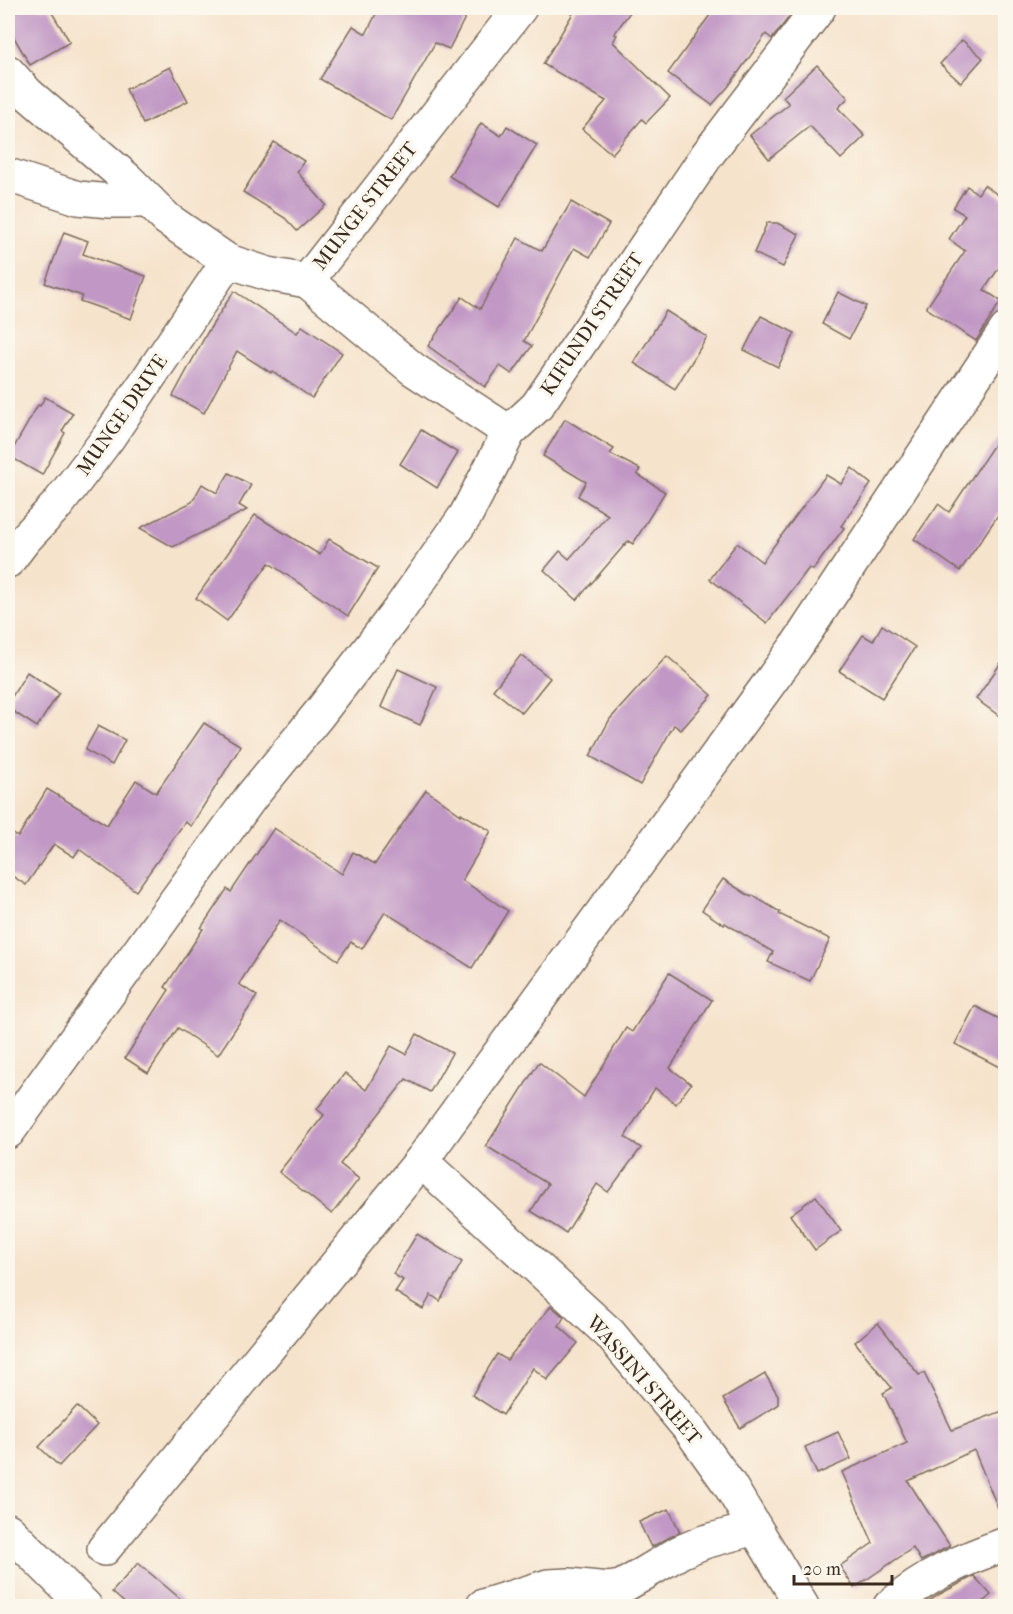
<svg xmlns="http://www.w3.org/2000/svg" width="1013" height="1614" font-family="'IM FELL French Canon',serif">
<rect width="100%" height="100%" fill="#fbf7ec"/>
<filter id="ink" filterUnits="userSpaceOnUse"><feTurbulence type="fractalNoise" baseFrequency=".0167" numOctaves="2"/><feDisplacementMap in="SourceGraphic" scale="12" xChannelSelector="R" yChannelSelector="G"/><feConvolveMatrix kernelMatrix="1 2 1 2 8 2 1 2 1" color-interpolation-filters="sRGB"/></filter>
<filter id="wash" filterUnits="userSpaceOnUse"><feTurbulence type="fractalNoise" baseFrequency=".008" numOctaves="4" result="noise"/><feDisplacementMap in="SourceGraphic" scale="24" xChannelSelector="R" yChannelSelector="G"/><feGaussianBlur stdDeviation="1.35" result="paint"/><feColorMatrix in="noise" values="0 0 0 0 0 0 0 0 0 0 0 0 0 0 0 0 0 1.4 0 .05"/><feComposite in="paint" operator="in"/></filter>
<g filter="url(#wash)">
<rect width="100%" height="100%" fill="#f6e3cc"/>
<g id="blocks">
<g fill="#c198c5">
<polygon points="22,8 49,8 70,42 30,65 8,27 8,16"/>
<polygon points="379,8 470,8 449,49 435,43 391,120 320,79 353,26 366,34"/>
<polygon points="576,8 633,8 614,34 617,35 613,42 670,98 646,123 642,119 612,154 582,129 606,101 543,64"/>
<polygon points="715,8 796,8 772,39 766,34 728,87 712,105 668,73"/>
<polygon points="962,40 983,58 961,83 940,64"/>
<polygon points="817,65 848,98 838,108 865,136 841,159 810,126 769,159 750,135 789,104 783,97"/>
<polygon points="170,67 188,101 143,124 126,89"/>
<polygon points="481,123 501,136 507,126 537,145 499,207 449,176"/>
<polygon points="274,142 304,161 297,172 326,205 297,231 285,218 243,192"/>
<polygon points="984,185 1005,200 1005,259 984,290 1001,301 976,341 926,308 965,251 949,239 965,215 953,208 967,186 978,194"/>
<polygon points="571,202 609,224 590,257 574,248 524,341 532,346 512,374 500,366 485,387 428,346 462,297 480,309 518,238 542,251"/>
<polygon points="767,223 777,223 799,234 783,267 754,253"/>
<polygon points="64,232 88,241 83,254 146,276 131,319 80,301 82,296 45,283"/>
<polygon points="234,291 297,333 302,326 342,353 312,398 272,371 271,373 237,351 204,413 173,396 207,333"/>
<polygon points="838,292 866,306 849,339 822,324"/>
<polygon points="666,311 707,337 675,389 634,363"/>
<polygon points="761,316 795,333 778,367 744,350"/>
<polygon points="45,397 73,413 62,431 65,433 42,475 9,456 38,405 40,406"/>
<polygon points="565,419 614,449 610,454 640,469 637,474 665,492 633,544 628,541 577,600 544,570 560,551 569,559 608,515 578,496 586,482 543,456"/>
<polygon points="1005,428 1005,505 960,571 914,539 938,504 949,512"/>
<polygon points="421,430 458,453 437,488 400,464"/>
<polygon points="852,468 871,484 841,526 844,528 813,570 809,568 767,623 710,579 737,543 762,562 826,475 841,484"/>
<polygon points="229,473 251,485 239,505 247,510 173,547 140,528 192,502 202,484 217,493"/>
<polygon points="255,515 320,555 329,539 378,568 348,616 269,563 227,621 196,598"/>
<polygon points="882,625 915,647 882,698 839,671 863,635 873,641"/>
<polygon points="521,655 550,678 522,713 493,690"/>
<polygon points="667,656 712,695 681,730 674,725 640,785 590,756 610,719"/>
<polygon points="1005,657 1005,720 976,699"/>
<polygon points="398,669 437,687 420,725 381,707"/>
<polygon points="27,672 59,693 37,727 8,708 8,703"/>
<polygon points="204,723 241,746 191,826 185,822 136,891 79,849 74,857 54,844 26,885 8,873 8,831 18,837 47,789 107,825 136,780 156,793"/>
<polygon points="98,726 125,740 112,765 85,750"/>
<polygon points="426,790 461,815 461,813 491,831 462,880 508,911 472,968 385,912 362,949 351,942 338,960 280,920 239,984 257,996 218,1055 178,1028 148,1073 125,1058 169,990 165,987 203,929 201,928 227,889 231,892 274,828 342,874 353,852 375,864"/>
<polygon points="723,879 751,897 752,895 780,912 779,914 830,939 810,981 768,962 773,952 725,923 724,925 702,910"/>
<polygon points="669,973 712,1000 670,1068 691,1084 676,1104 655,1088 625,1137 641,1148 608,1192 597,1184 566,1233 531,1211 548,1184 486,1146 539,1062 584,1097 626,1028 632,1032"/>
<polygon points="975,1006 1005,1022 1005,1070 955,1044"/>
<polygon points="417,1034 452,1053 430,1092 406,1079 340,1164 359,1179 332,1214 279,1172 324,1115 317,1109 345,1073 366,1090 391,1046 406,1054"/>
<polygon points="816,1196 841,1231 815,1250 790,1215"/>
<polygon points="417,1234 462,1262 440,1301 431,1295 423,1309 395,1292 403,1280 393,1274"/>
<polygon points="551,1306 564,1317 559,1326 578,1343 547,1380 533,1368 503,1415 472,1395 497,1354 507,1360"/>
<polygon points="878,1323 919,1375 924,1373 952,1430 1005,1410 1005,1525 974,1450 908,1481 950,1546 921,1561 913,1548 854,1588 840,1566 873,1543 842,1472 907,1443 883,1393 892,1388 855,1342"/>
<polygon points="765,1374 778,1395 778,1405 740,1428 723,1399"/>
<polygon points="77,1406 97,1425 59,1466 39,1447"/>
<polygon points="838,1432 851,1459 817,1474 805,1447"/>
<polygon points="669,1509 680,1532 651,1547 639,1522"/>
<polygon points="138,1563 189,1606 128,1606 112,1592"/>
<polygon points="974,1576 991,1595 978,1606 922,1606 940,1594"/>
</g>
</g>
</g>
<g filter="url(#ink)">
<use href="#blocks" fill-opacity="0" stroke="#7c6b5b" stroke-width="1.5"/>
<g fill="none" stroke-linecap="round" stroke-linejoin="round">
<defs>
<g id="street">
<polyline points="8,72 28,94 127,179 167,219 228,261 268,274 307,281 520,8"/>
<polyline points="8,175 78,198 110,201 149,201"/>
<polyline points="307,281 413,369 509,432 537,406 629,271 707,155 819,8"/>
<polyline points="8,561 24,540 58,504 108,438 228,261"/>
<polyline points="8,1132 251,797 319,714 399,610 466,515 509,432"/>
<polyline points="421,1161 610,1334 691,1431 729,1484 802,1606"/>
<polyline points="8,1530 85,1606"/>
<polyline points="104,1549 421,1161 795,648 1006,330"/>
<polyline points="483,1606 548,1586 569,1585 608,1589 621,1587 635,1579 680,1552 704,1542 755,1528"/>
<path d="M890,1606c34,-29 73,-47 116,-62"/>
</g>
</defs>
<use href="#street" stroke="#7c6b5b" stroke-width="36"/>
<use href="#street" stroke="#fff" stroke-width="33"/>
</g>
</g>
<g text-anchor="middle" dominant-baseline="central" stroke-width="6" stroke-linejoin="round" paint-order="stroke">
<g font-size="20" fill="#3b2a1e" stroke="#fbf7ec">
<text transform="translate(365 206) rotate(-52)">MUNGE STREET</text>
<text transform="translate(592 324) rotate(-56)">KIFUNDI STREET</text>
<text transform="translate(122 415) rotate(-55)">MUNGE DRIVE</text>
<text transform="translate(644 1380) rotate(49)">WASSINI STREET</text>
</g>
</g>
<rect width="1013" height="1614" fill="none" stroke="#fbf7ec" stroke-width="30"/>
<path d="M794 1575v9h98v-9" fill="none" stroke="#3b2a1e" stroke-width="3"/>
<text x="803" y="1575" font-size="18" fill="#3b2a1e" stroke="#fbf7ec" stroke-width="4.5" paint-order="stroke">20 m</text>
</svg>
